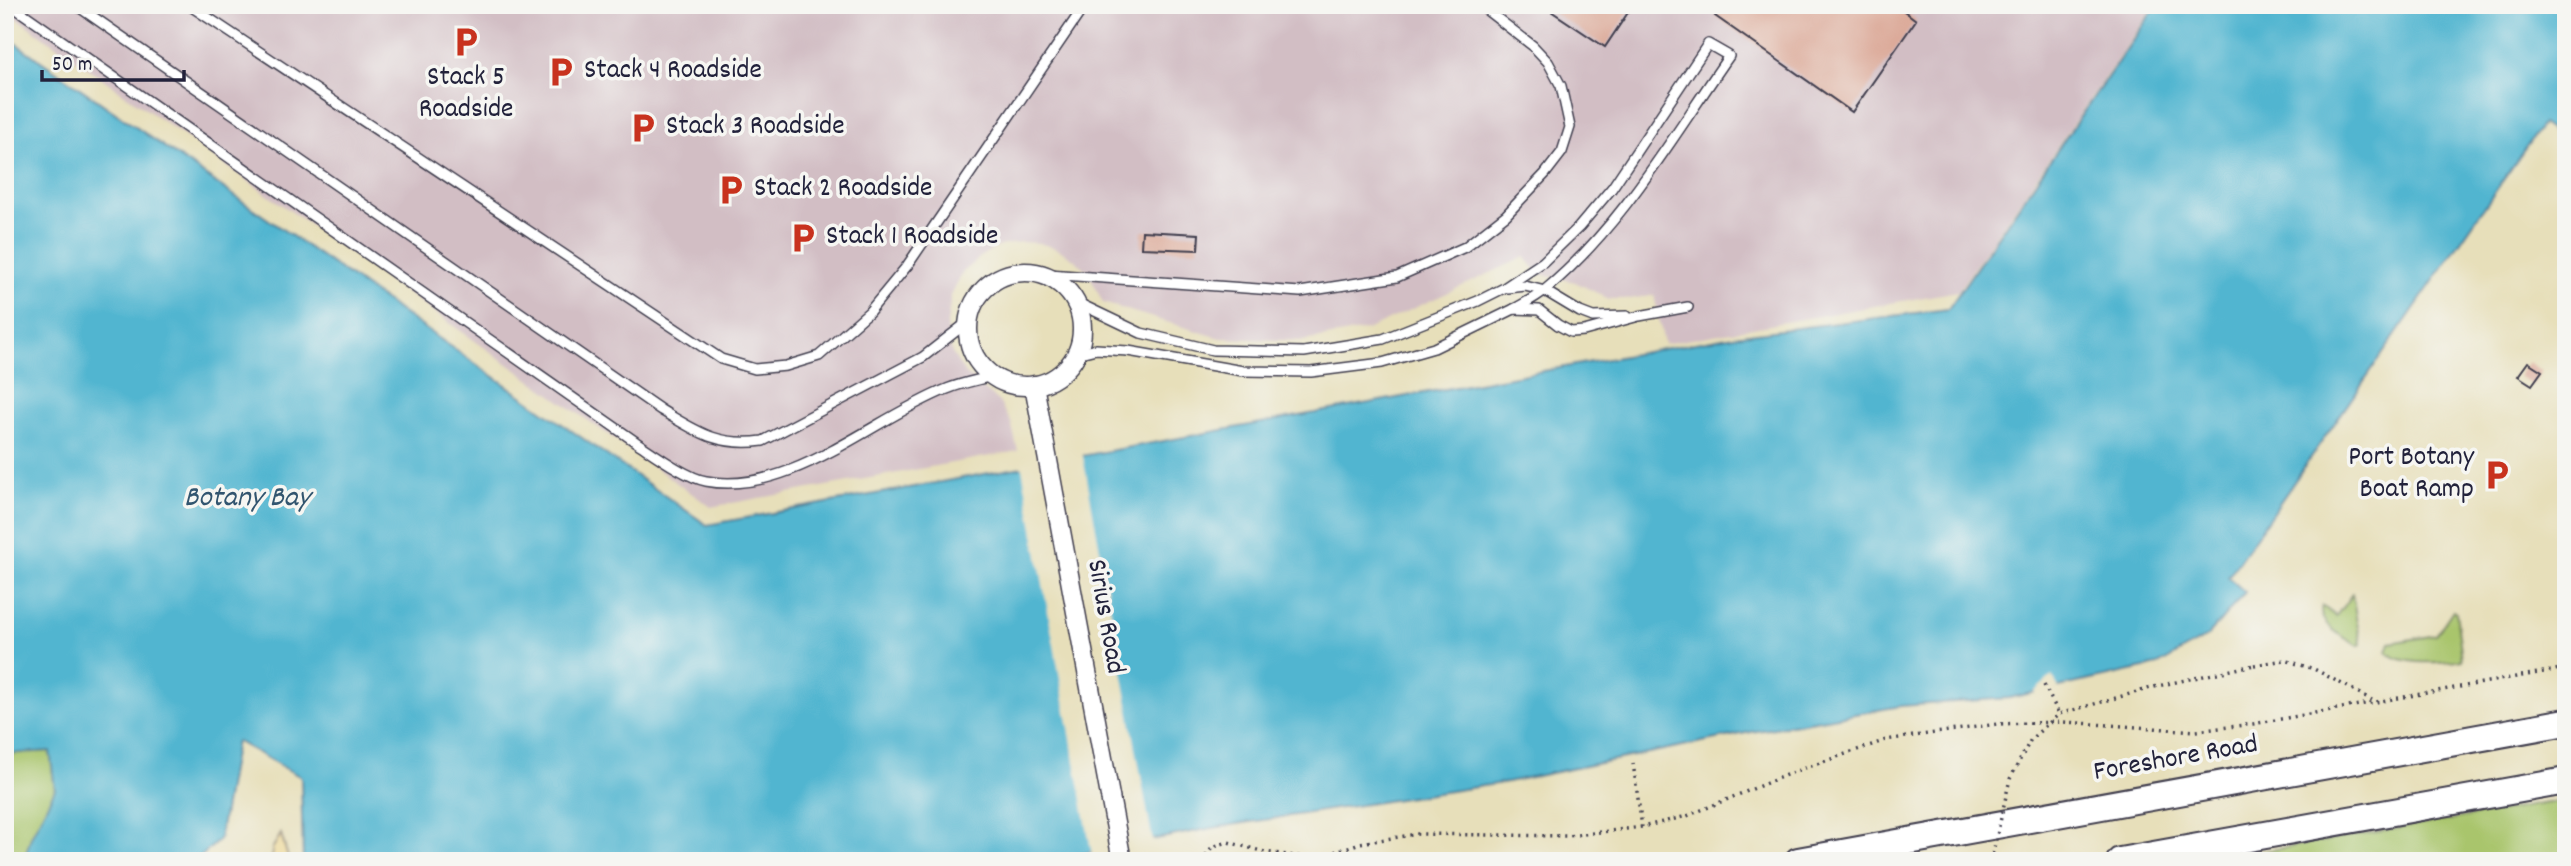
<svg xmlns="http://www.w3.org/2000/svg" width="2571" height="866" font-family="Dekko,sans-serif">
<rect width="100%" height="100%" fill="#f6f6f2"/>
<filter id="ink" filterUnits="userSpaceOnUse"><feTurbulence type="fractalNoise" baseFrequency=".0143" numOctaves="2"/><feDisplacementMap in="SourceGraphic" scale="14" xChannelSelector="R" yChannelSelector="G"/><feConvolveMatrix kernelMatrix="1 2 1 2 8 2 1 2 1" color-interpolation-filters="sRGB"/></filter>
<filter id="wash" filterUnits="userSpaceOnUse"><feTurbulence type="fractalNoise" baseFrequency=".00686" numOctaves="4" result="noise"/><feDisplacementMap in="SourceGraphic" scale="28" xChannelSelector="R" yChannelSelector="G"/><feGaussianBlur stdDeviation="1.57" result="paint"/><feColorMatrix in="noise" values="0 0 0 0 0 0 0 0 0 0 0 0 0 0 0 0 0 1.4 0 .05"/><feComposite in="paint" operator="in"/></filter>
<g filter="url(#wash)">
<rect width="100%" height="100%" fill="#e7dfba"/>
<polygon fill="#d2bec4" points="5,5 2155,5 1958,291 1664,344 1654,295 1630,299 1609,299 1575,282 1539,274 1525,257 1367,330 1303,341 1220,338 1103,303 1088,272 1074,259 1058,249 1039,243 1020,242 1000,246 984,254 963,272 951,296 947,325 952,353 964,372 999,402 1011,422 1018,451 711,507 5,10"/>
<g fill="#a9c56c" stroke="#667454" stroke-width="2">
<path d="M2352,594l9,50 -2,2c-14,-7 -44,-23 -37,-40l14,10z"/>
<path d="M2453,610l3,2 6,47c-19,4 -60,7 -75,-7l3,-9 46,-8z"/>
<polygon points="50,751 55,790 31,837 24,861 5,861 5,754"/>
<polygon points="2566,800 2566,861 2206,861"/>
</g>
<polygon fill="#eeda9e" stroke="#887e6c" stroke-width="2" points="281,834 289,861 272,861 272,849"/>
<polygon fill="#51b5d0" stroke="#3a6c86" stroke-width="2" points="2157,5 2566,5 2566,141 2542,124 2228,577 2245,592 2208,636 2158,665 2009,698 1901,706 1751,732 1502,783 1212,828 1046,861 303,861 301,777 236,741 219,840 196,861 24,861 31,837 55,789 50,751 5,754 5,36 707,525 1733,336 1948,309"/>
<g fill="#e7dfba">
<polygon points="1082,451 1153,843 1092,855 1021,462"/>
<polygon points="2052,676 2059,688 2036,696 2034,692"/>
</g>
<g id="blocks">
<g fill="#dcaa9a">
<polygon points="1542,5 1633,5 1605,47"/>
<polygon points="1723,5 1896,5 1916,20 1852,112 1715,16"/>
<polygon points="1142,231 1199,234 1198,250 1141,248"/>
<polygon points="2528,362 2542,371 2532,385 2518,376"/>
</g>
</g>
</g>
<g filter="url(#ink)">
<use href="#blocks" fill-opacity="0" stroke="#403e4e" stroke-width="2"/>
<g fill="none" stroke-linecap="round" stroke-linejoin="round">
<defs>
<g id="service">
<path d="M11,5l625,437c17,11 51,36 70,39 83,16 167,-63 241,-92 14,-6 31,-9 46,-13"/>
<path d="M76,5l585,405c37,22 57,37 102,31l160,-84 46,-36"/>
<polyline points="189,5 721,359 755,369 786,366 819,356 869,312 907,266 1085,5"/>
<polyline points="1034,273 1300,292 1397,277 1465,247 1506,215 1545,174 1562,152 1570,127 1561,86 1548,62 1533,46 1480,5"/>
<polyline points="1508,288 1525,286 1545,291 1580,312 1593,317 1627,316"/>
<path d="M1076,302l65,31 72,17 91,2 79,-13 95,-38 26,-13 39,-26 36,-35 33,-39 96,-144 21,12c-56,80 -107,170 -183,233 -9,8 -21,14 -32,20"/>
<polyline points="1076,354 1096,349 1128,351 1243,371 1311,372 1382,363 1434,348 1514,309 1539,310 1558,325 1571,332 1584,331 1639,316 1688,307"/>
</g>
<g id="minor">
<circle cx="1025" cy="329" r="57"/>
<polyline points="1034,385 1122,861"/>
</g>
<g id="primary">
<polyline points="1798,861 2566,722"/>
<polyline points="2120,861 2566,781"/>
</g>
</defs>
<use href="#service" stroke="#403e4e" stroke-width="12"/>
<use href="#minor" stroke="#403e4e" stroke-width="21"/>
<use href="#primary" stroke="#403e4e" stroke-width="30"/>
<g stroke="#403e4e" stroke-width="3.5" stroke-dasharray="2 5" stroke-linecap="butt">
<polyline points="2566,231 2561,238 2566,241"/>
<polyline points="2254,665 2285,660 2314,669 2372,700"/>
<polyline points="2044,685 2059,714"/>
<polyline points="1633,763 1642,827"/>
<polyline points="1202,861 1212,847 1228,842 1265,852 1310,858"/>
<polyline points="1308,861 1360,843 1418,834 1568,836 1642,827 1687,816 1791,773 1886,740 1997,724 2064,722 2196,731 2253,724 2566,668"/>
<polyline points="2554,861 2566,854"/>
</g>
<use href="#service" stroke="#fff" stroke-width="9"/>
<use href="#minor" stroke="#fff" stroke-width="18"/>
<use href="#primary" stroke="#fff" stroke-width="26"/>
<polyline stroke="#403e4e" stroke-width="3.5" stroke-dasharray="2 5" stroke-linecap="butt" points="1991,861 2010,779 2031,739 2059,714 2158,686 2254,665"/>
</g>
</g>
<defs>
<symbol id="parking-bare" viewBox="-9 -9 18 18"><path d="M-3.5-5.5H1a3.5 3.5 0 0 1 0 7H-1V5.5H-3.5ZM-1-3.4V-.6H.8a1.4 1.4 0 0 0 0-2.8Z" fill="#c8321e" stroke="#f6f6f2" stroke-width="2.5" paint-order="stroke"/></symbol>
</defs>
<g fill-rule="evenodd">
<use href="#parking-bare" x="444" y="20" width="44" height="44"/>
<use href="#parking-bare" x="539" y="50" width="44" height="44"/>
<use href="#parking-bare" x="621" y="106" width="44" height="44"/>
<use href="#parking-bare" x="709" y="168" width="44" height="44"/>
<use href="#parking-bare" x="781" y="216" width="44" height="44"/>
<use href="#parking-bare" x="2475" y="453" width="44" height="44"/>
</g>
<g text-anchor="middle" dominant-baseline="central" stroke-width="7" stroke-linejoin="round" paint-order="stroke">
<g font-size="28" fill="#22223b" stroke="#f6f6f2" text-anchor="start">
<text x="584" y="72">Stack 4 Roadside</text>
<text x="466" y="79" text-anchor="middle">Stack 5<tspan x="466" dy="32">Roadside</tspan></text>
<text x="666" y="128">Stack 3 Roadside</text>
<text x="754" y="190">Stack 2 Roadside</text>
<text x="826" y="238">Stack 1 Roadside</text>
<text x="2474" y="459" text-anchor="end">Port Botany<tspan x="2474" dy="32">Boat Ramp</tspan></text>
</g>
<g font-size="28" fill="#22223b" stroke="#f6f6f2">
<text transform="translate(1104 617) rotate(80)">Sirius Road</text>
<text transform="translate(2176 760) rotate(-10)">Foreshore Road</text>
</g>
<g font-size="30" font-style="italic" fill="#32556f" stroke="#f6f6f2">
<text x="247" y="499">Botany Bay</text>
</g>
</g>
<rect width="2571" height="866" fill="none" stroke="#f6f6f2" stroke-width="28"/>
<path d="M42 70v10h142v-10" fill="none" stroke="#22223b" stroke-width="3.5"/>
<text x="52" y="70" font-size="21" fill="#22223b" stroke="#f6f6f2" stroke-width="5" paint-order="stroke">50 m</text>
</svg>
